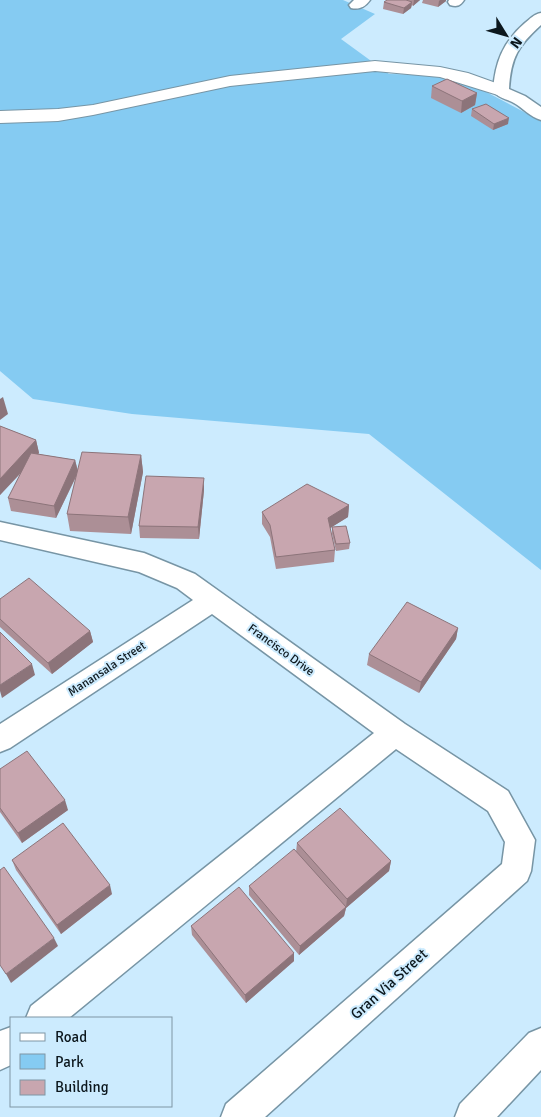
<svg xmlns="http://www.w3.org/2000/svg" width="541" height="1117" font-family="Signika,sans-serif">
<rect width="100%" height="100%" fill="#ccebfe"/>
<polygon fill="#85cbf2" points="0,0 343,0 375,14 341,39 389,74 435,75 471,84 541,121 541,570 369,434 132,414 33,399 0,371"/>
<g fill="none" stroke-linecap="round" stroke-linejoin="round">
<defs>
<g id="street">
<path d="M354,0h16c-5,7 -11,10 -19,8l-2,-3z"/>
<path d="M449,0h15c-4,6 -7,7 -14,5l-2,-3z"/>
<path d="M541,13v12c-23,21 -30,32 -32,64l16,7 16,11v13c-11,-3 -18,-12 -27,-17 -7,-4 -16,-5 -21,-12 2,-29 10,-49 32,-68 5,-4 9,-9 16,-10z"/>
<polygon points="0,522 144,553 195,574 405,724 508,791 535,840 531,871 527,881 265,1117 221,1117 226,1104 502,864 505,842 488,811 396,749 69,1018 26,1018 31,1006 374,733 212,614 10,748 0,752 0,724 193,600 177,588 139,572 0,540"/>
<polygon points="11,1027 11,1065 0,1070 0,1031"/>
<polygon points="541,1028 541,1070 497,1117 455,1117 460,1104 529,1033"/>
</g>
<polygon id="secondary" points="375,61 440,67 468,73 507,87 510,91 507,95 501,96 440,77 375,71 230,86 93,115 58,121 0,123 0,111 58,109 93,105 230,76"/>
</defs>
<use href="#street" stroke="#7795a5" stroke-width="3"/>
<use href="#secondary" stroke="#7795a5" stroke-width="2"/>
<use href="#street" fill="#fff" fill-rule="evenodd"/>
<use href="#secondary" fill="#fff" fill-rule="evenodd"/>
</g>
<g fill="#ac8f96">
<polygon points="387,0 420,0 413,6 412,5 411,8 403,14 383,9 384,2"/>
<polygon points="423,0 446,0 446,1 438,7 422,3"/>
<polygon points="432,86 477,93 475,105 461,113 431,98"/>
<polygon points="472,109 508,124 493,130 471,116"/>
<polygon points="0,426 36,440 39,453 38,454 75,460 78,471 141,455 143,472 131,534 70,531 67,514 77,475 56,518 11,511 8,498 22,472 0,495"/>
<polygon points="204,490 199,539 140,538 139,526"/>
<polygon points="349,505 348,517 330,528 335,550 334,562 276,569 270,537 262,524 262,512"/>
<polygon points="332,527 350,543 349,549 336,551 332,534"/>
<polygon points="0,599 90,631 93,642 52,674 0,627"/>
<polygon points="458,628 456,639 419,693 367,665 369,654"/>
<polygon points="0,769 68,810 22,843 0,812"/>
<polygon points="297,843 391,861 389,871 346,908 344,916 299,955 249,895 249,886 296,852"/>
<polygon points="12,860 112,894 61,934 16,870"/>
<polygon points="191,926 294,953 294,961 246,1003 192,935"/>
</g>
<g fill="#8c747a">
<polygon points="414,0 420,0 413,6"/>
<polygon points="440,0 446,0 446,1 438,7 439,1"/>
<polygon points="412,2 411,8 403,14 404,8"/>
<polygon points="477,93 475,105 461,113 462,101"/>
<polygon points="509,118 508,124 493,130 494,124"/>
<polygon points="3,397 8,414 0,420 0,399"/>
<polygon points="36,440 39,453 0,495 0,479"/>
<polygon points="141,455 143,472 131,534 128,517"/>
<polygon points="75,460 78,472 56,518 54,506"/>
<polygon points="204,478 204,490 199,539 198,527"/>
<polygon points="349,505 348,517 327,530 328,518"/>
<polygon points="458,628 456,639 419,693 421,682"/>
<polygon points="90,631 93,642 52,674 48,663"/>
<polygon points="32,664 35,675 2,698 0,691 0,685"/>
<polygon points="65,800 68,810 22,843 18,833"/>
<polygon points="391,861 389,871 346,908 344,916 299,955 300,946 346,907 347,899"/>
<polygon points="110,885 112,894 61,934 57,925"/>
<polygon points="54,938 58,946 11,983 6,974"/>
<polygon points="294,953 294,961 246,1003 245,995"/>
</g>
<g fill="#c8a6af" stroke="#8c747a">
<polygon points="387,0 406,0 412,2 404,8 384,2"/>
<polygon points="447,79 477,93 462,101 432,86"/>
<polygon points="486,104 509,118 494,124 472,109"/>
<polygon points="0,426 36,440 0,479"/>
<polygon points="82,452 141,455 128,517 67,514"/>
<polygon points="31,453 75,460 54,506 8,498"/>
<polygon points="146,476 204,478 198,527 139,526"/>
<polygon points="307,484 349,505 328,518 335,550 276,557 270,525 262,512"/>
<polygon points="346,526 350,543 336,544 332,527"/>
<polygon points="29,578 90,631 48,663 0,619 0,599"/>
<polygon points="407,602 458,628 421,682 369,654"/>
<polygon points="0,632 32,664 0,685"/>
<polygon points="27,751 65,800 18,833 0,808 0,769"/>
<polygon points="340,808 391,861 347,899 297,843"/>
<polygon points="63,823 110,885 57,925 12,860"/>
<polygon points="294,849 346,907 300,946 249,886"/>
<polygon points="4,867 54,938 6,974 0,965 0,870"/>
<polygon points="239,887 294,953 245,995 191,926"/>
</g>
<g text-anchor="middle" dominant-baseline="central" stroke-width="4" stroke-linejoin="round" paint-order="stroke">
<g font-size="12" fill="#0c171d" stroke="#ccebfe">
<text transform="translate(281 650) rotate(36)">Francisco Drive</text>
<text transform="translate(107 669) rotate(-33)">Manansala Street</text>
</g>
<g font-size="15" fill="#0c171d" stroke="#ccebfe">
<text transform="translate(389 984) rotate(-42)">Gran Via Street</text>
</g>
</g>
<rect x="10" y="1017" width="162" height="90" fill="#ccebfe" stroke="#7f96a4"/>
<rect x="20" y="1033" width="25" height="8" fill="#ffffff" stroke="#7f96a4"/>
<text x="55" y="1042" font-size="15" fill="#0c171d">Road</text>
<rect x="20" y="1054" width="25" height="15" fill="#85cbf2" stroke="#7f96a4"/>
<text x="55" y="1067" font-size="15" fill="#0c171d">Park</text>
<rect x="20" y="1080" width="25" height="15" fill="#c8a6af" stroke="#7f96a4"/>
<text x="55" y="1092" font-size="15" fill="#0c171d">Building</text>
<g transform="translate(506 35) rotate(127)" stroke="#ccebfe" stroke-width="4" paint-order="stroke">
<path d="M0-4L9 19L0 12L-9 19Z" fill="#0c171d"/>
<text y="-8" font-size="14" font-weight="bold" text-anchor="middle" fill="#0c171d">N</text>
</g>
</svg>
